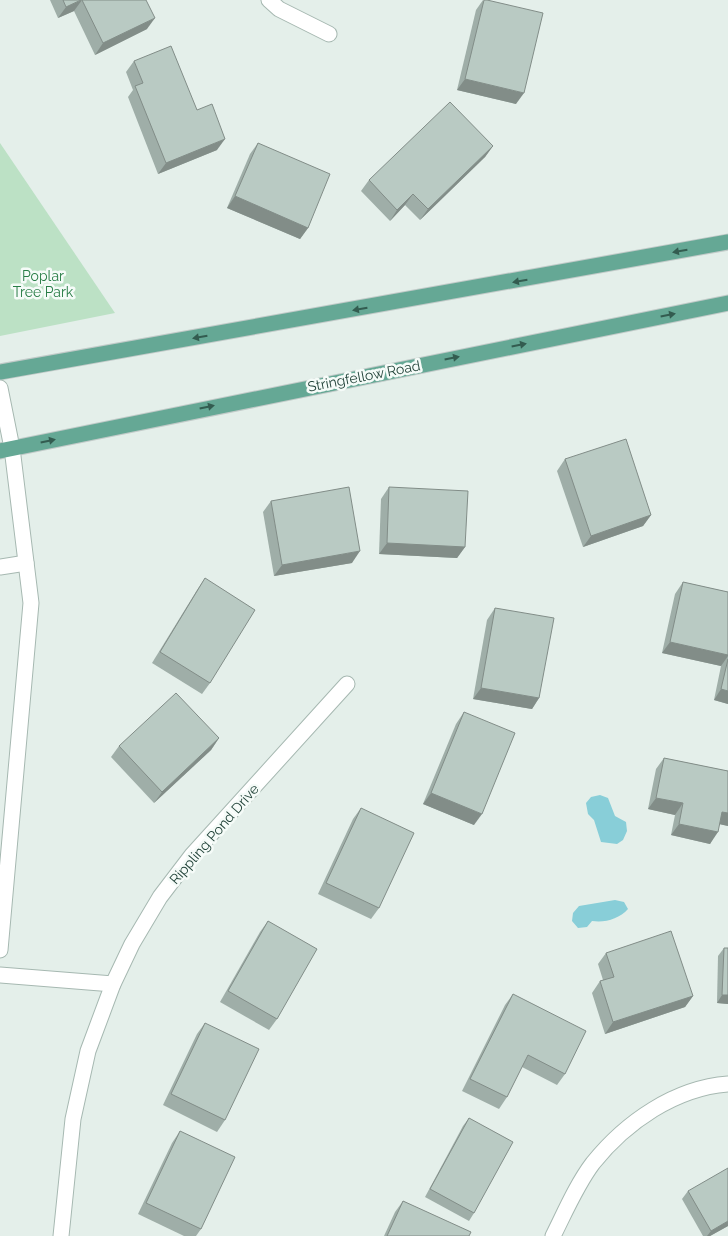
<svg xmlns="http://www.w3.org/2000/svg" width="728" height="1236" font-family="Raleway,sans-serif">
<rect width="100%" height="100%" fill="#e4efea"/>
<polygon fill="#bce1c5" points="0,143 115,313 0,336"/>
<g fill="#88ced8">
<polygon points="600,795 608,798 615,816 626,822 627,831 623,840 617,844 601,842 594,820 588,814 586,803 591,797"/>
<path d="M615,900l9,2 4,7c-9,10 -23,14 -36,12l-5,6 -9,1 -6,-7 1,-8 6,-7z"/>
</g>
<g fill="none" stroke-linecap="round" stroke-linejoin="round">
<defs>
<g id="minor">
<polyline points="269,0 279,9 329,34"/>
<polyline points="0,388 12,448 31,603 0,950"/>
<polyline points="0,567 26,563"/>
<polyline points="0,975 113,984"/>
<polyline points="61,1236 73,1119 88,1051 113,984 132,944 160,897 192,855 347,684"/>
<path d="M553,1236c12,-24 24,-52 40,-73 33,-41 82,-75 135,-79"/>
</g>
<g id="major">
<polyline points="0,372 728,242"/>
<polyline points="0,451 728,303"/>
</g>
</defs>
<use href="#minor" stroke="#a6b8b1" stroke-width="17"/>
<use href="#major" stroke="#c1cac8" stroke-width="17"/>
<use href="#minor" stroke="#fff" stroke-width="15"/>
<use href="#major" stroke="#65a895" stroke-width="15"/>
</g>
<g fill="#9faea8">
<polygon points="50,0 146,0 147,29 95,55 74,11 58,18"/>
<polygon points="483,0 516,104 457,90 476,10"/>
<polygon points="134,61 197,110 217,150 158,174 128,97 133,90 126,72"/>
<polygon points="258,143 308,228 300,239 227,208 250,154"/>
<polygon points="493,146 485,157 420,220 405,205 390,221 361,191 369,180"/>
<polygon points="565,459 651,515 643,526 583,547 557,471"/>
<polygon points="389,487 465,547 457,558 379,554 381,499"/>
<polygon points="271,501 352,563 274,576 263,512"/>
<polygon points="205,578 210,683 202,694 152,663 197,590"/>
<polygon points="683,582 728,592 728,704 714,700 721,666 662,653 675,594"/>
<polygon points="495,608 539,698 532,709 473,699 487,620"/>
<polygon points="464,712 474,825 423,804 456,724"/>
<polygon points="219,738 211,750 154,803 111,757 119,746"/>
<polygon points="664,758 728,771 728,826 720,824 710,844 671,835 675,815 648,809 656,769"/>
<polygon points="361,808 379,908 371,919 318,894 353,819"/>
<polygon points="268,921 277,1019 269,1030 220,1002 260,932"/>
<polygon points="724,948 728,1004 717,1003 718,956"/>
<polygon points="606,953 693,996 685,1007 605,1034 592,993 600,981 603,980 598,964"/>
<polygon points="513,994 565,1074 557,1085 522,1067 507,1097 499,1109 462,1091 505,1005"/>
<polygon points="205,1023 225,1120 217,1132 163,1105 197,1034"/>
<polygon points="469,1118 474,1213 469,1221 425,1197 463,1126"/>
<polygon points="180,1131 201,1229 196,1236 184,1236 138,1214 172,1143"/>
<polygon points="688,1191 728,1226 710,1236 703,1236 682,1199"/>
<polygon points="403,1201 469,1236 384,1236 395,1212"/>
</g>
<g fill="#828d88">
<polygon points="82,0 74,11 58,18 66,7"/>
<polygon points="155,18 147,29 95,55 103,43"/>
<polygon points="465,79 524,93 516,104 457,90"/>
<polygon points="225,139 217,150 158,174 166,163"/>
<polygon points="493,146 485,157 420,220 428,209"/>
<polygon points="413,194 405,205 390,221 397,210"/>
<polygon points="235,196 308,228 300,239 227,208"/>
<polygon points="651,515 643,526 583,547 591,536"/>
<polygon points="387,543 465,547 457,558 379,554"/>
<polygon points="360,551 352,563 274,576 282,565"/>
<polygon points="670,642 728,655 728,656 721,666 662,653"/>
<polygon points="481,688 539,698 532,709 473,699"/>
<polygon points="721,689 728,691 728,704 714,700"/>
<polygon points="219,738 211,750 154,803 162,792"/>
<polygon points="431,793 482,814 474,825 423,804"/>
<polygon points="656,798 683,803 675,815 648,809"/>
<polygon points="722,812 728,813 728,826 714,823"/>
<polygon points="679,824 718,832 710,844 671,835"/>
<polygon points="722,995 728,995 728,1004 717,1003"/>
<polygon points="693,996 685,1007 605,1034 613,1022"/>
<polygon points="728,1221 728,1226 710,1236 707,1236 711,1231"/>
</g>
<g fill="#b9cac3" stroke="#828d88">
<polygon points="63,0 81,0 66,7"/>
<polygon points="82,0 146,0 155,18 103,43"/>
<polygon points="484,0 487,0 543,13 524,93 465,79"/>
<polygon points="171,46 197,110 212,104 225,139 166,163 135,86 143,83 134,61"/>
<polygon points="450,102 493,146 428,209 413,194 397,210 369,180"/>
<polygon points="258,143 330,174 308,228 235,196"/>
<polygon points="626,439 651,515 591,536 565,459"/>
<polygon points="349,487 360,551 282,565 271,501"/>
<polygon points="389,487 468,491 465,547 387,543"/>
<polygon points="205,578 255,610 210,683 160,652"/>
<polygon points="683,582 728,592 728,655 670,642"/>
<polygon points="495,608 554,618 539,698 481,688"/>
<polygon points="728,659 728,691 721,689"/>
<polygon points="176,693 219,738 162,792 119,746"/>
<polygon points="464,712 515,733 482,814 431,793"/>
<polygon points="664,758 728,771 728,813 722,812 718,832 679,824 683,803 656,798"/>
<polygon points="361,808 414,833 379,908 326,883"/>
<polygon points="268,921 317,949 277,1019 228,991"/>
<polygon points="671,931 693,996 613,1022 600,981 614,977 606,953"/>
<polygon points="724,948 728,948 728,995 722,995"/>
<polygon points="513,994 586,1031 565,1074 528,1055 507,1097 470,1079"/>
<polygon points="205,1023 259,1049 225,1120 171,1094"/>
<polygon points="469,1118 513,1142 474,1213 430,1189"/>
<polygon points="180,1131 235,1157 201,1229 146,1203"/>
<polygon points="728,1168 728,1221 711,1231 688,1191"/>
<polygon points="403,1201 471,1232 469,1236 387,1236"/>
</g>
<defs><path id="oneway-solid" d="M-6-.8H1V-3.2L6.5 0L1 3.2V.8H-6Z" transform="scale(1.25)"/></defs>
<g fill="#335c50">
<use href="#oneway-solid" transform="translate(680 251) rotate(170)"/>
<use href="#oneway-solid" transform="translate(520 281) rotate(170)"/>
<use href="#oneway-solid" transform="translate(360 309) rotate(170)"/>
<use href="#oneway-solid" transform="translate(668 315) rotate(-11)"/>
<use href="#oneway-solid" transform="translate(200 337) rotate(170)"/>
<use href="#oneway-solid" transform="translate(519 345) rotate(-11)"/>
<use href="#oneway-solid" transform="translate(452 358) rotate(-11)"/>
<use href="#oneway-solid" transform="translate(207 407) rotate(-12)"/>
<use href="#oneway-solid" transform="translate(48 441) rotate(-12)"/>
</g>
<g text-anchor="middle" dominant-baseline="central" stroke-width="5" stroke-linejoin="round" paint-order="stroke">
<g font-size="14" fill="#287d46" stroke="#f5fbf8">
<text x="43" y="276">Poplar<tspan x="43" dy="16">Tree Park</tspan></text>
</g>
<g font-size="14" fill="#224339" stroke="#f5fbf8">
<text transform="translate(364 376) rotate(-11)">Stringfellow Road</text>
<text transform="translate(214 834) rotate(-49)">Rippling Pond Drive</text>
</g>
</g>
</svg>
